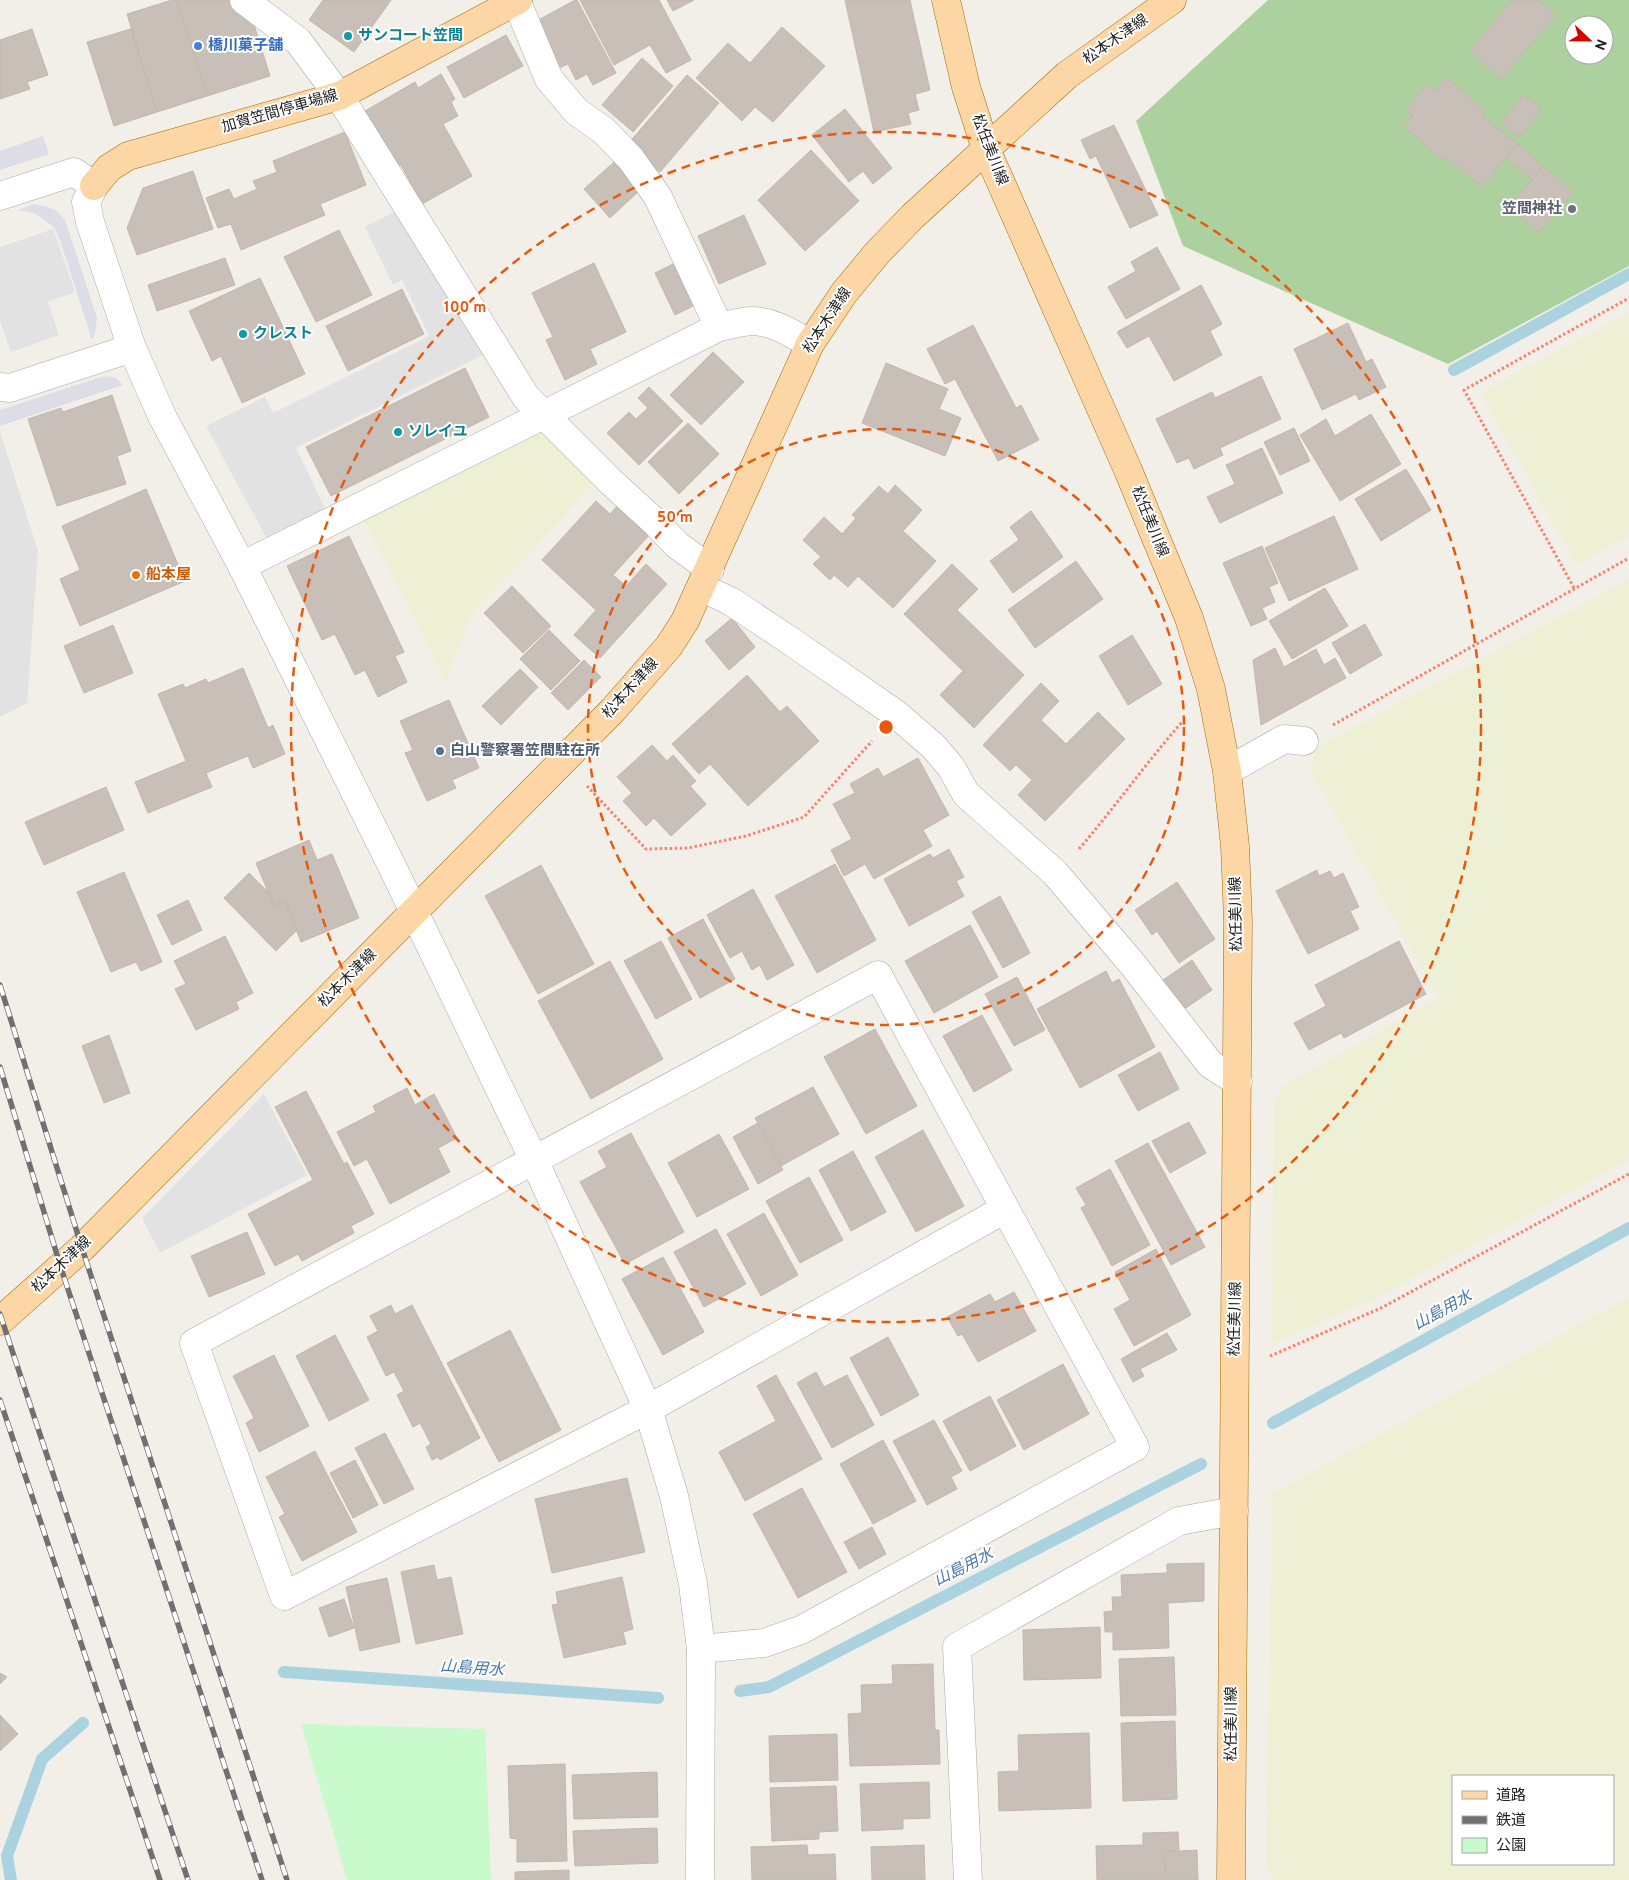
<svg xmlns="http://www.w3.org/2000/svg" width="1629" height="1880" font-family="Overpass,'Noto Sans JP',sans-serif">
<rect width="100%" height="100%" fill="#f2efe9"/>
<g fill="#eef0d5" fill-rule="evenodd">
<polygon points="1629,312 1629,536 1576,565 1480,393"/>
<polygon points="544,431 596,481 470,617 446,682 364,521"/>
<polygon points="1629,579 1629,1160 1378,1297 1272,1344 1274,1102 1284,1085 1439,998 1311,772 1315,748"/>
<path d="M1629,1297v583h-354l-9,-16 6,-370zM1613,1776v88h-160v-88z"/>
</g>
<path fill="#add19e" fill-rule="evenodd" d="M1268,0h361v266l-181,98 -265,-118 -47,-125zM1574,25h30v30h-30z"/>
<polygon fill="#c8facc" points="301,1724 485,1729 491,1880 347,1880"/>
<g fill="#e2e2e2">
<polygon points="396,211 483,355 296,448 327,512 268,541 206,426 265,397 273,413 429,336 402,280 393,285 365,227"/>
<polygon points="53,229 75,292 48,302 59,335 11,352 0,321 0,247"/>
<polygon points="0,432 38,551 27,703 0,717"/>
<polygon points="264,1094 307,1175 160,1253 142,1218"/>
</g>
<g fill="#dddde8">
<polygon points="43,136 49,154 0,170 0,151"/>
<polygon points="34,204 45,206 57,211 65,220 97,318 95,334 92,340 60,240 53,226 34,213 18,210"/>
<polygon points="104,376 115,377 123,385 0,426 0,410"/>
</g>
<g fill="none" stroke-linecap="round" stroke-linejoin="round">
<g stroke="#aad3df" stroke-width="12">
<polyline points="1454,370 1629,274"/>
<polyline points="1273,1423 1629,1228"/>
<polyline points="284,1672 658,1698"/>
<polyline points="740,1691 769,1687 1201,1464"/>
<polyline points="11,1880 7,1856 42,1759 83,1723"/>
</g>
</g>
<g fill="#c7bfb8" stroke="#c4b6ab">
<polygon points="172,0 177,0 207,96 157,112 127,14"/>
<polygon points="177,0 234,0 240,3 245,20 252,18 270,76 207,96"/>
<polygon points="323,0 391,0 354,52 309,20"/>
<polygon points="575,0 577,0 616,73 593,85 587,74 576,80 568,64 557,69 533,23"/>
<polygon points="580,0 659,0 691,60 666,73 650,45 614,65"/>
<polygon points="667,0 694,0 673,11"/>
<polygon points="845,0 910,0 930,90 915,94 919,110 908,113 911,124 874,132"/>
<polygon points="1512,0 1538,0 1556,15 1501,79 1469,51"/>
<polygon points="782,27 825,66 773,122 755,107 742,121 696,78 728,43 750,63"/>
<polygon points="32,29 48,75 27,82 30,89 0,99 0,40"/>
<polygon points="131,29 157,112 114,126 87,42"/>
<polygon points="506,35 523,66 464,98 447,67"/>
<polygon points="642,58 673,86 633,132 602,105"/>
<polygon points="441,74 455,99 451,102 458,116 443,124 472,176 422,204 401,165 396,168 365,111 415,82 418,88"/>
<polygon points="687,75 719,103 660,172 628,144"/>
<polygon points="1446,77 1485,111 1482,115 1517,144 1482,187 1446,157 1443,160 1404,127 1413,116 1405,110 1427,84 1435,90"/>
<polygon points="1524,94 1542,109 1519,137 1501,123"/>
<polygon points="845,109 892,168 873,184 863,171 849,182 812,135"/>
<polygon points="1114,125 1158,215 1130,228 1096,156 1090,159 1081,140"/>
<polygon points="345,132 366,185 320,204 325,215 241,250 231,224 218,228 206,198 229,189 234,199 257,189 253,181 277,172 273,161"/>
<polygon points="1517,144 1543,166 1532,179 1506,158"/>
<polygon points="811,150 859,201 805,251 758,200"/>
<polygon points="614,162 639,191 610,218 584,189"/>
<polygon points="1543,166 1573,192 1539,232 1509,207"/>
<polygon points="193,171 213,229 137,255 127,228 143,188"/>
<polygon points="744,215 766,264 719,284 698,236"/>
<polygon points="339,230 372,295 316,322 284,257"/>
<polygon points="1157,247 1180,289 1126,319 1108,287 1136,271 1131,262"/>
<polygon points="225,258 235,285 157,311 148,285"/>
<polygon points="594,263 626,332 590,349 597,364 565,380 546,340 553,337 532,293"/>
<polygon points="675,263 695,305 675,315 655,273"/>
<polygon points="260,278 305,374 242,403 221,356 212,361 189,311"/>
<polygon points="1201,285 1222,324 1210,331 1222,355 1174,381 1149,336 1127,348 1117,332"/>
<polygon points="402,289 424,334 348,371 326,326"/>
<polygon points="1348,323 1366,362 1372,359 1386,387 1359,400 1356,394 1322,410 1294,349"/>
<polygon points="973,325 1016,408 1021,405 1039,440 998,461 955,379 945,384 927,349"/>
<polygon points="713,352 744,382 701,425 670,395"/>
<polygon points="886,363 948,389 939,409 961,418 945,456 862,423"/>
<polygon points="465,368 489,417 331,496 306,447"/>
<polygon points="1261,376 1281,419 1220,448 1223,455 1194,469 1189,458 1177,463 1156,419 1212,392 1215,398"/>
<polygon points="649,387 683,421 639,465 607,433 629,412 636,419 648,408 638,398"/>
<polygon points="112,395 131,451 117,456 126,484 57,506 28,419 61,408 63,412"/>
<polygon points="1371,414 1401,464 1340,501 1300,435 1326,419 1335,436"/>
<polygon points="688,423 719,454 679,494 648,462"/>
<polygon points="1294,428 1310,461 1280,475 1264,442"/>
<polygon points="1262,448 1283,493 1220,523 1207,497 1235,484 1226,465"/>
<polygon points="1406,469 1431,510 1381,541 1355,499"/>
<polygon points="895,485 922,510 903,531 936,561 893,608 858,576 848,587 834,575 830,580 813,564 821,557 803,540 824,517 842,534 856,518 852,515 879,486 888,494"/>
<polygon points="146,489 185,581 80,626 60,579 80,570 62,526"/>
<polygon points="596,501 610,514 619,504 651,533 613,575 626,586 646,564 667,584 600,658 574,635 596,610 542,560"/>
<polygon points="1031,511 1063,557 1013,593 990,561 1019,540 1010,527"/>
<polygon points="1334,516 1358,569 1289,601 1265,548"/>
<polygon points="349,536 404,652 395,656 407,682 378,697 365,670 355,675 335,634 322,640 287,566"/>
<polygon points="1262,546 1278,583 1269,587 1275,602 1262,608 1267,619 1251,626 1223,563"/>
<polygon points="1076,561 1103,599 1035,648 1008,610"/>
<polygon points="952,564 978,589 957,610 1024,675 974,728 940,695 963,671 904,614"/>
<polygon points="512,586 551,626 523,653 484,613"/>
<polygon points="1325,588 1348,626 1292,659 1269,621"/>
<polygon points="732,618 755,647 729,670 705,641"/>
<polygon points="1365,624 1382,655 1350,674 1332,643"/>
<polygon points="113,625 133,673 84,693 64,646"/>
<polygon points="549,630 580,661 551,690 520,659"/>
<polygon points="1132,635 1162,684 1128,705 1099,656"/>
<polygon points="1275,648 1284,667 1316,649 1324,665 1335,658 1346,678 1261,725 1253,660"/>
<polygon points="584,660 601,677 568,710 551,693"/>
<polygon points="243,668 268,728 273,725 285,754 253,768 248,756 206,773 212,787 148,813 135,782 186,761 158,694 183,684 185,688 206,679 208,683"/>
<polygon points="520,669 538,687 501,725 482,706"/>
<polygon points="747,675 780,712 787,706 819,741 748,806 710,764 699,774 672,744"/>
<polygon points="1041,683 1059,701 1041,720 1066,744 1098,712 1125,739 1045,821 1018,795 1032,780 1016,765 1010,771 983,745"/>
<polygon points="449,700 479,768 452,780 456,788 427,801 405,753 413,750 400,721"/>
<polygon points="652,745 667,761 673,755 696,781 690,786 706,804 671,836 654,818 646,826 623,801 632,793 617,777"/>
<polygon points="918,758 949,815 923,830 932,846 874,879 865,864 844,876 831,850 852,839 833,804 855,793 850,784 878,768 883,777"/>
<polygon points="106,787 124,830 44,865 25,822"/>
<polygon points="309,840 317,860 332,854 359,918 301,942 285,901 274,906 256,863"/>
<polygon points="949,849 964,877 956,881 964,896 909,926 884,879 930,854 933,858"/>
<polygon points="835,864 876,940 817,973 775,896"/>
<polygon points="541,865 594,964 538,994 485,896"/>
<polygon points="1317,870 1319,876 1330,871 1334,878 1343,873 1359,907 1350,911 1359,929 1308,954 1276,891"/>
<polygon points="124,872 162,962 141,971 136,962 111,972 77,892"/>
<polygon points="249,873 267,891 274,906 285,901 297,930 276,951 224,898"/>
<polygon points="1177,882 1215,939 1179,963 1157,931 1152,935 1135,910"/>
<polygon points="753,889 794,965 767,980 760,965 752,970 742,951 730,958 707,915"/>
<polygon points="1000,896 1030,953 1003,968 972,912"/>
<polygon points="188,900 202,930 172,945 157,915"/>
<polygon points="703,919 735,979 700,998 668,938"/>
<polygon points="970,925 998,977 934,1013 905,961"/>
<polygon points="225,936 253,993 236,1002 239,1009 196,1030 175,989 186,984 174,961"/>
<polygon points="661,941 692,999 656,1019 624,961"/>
<polygon points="1399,941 1426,994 1344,1038 1341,1033 1309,1050 1294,1023 1326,1006 1315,985"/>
<polygon points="1192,960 1212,990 1183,1010 1163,980"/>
<polygon points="610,961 663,1059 591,1099 538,1001"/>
<polygon points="1106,971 1112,983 1119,979 1155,1047 1080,1088 1037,1009"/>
<polygon points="1017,977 1045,1030 1014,1046 985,994"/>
<polygon points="982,1015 1012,1070 974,1092 943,1036"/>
<polygon points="875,1029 917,1106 866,1134 824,1057"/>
<polygon points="109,1035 130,1093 104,1103 82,1046"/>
<polygon points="1160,1052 1179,1089 1138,1111 1118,1075"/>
<polygon points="813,1087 839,1134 781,1166 755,1118"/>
<polygon points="407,1088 415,1105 434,1094 457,1138 438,1148 450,1172 390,1204 367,1159 354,1166 337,1132 376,1112 373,1106"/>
<polygon points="306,1091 344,1164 347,1162 374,1214 351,1226 354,1233 302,1261 298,1254 275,1266 248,1214 313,1180 275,1107"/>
<polygon points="1189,1122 1206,1153 1170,1173 1152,1141"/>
<polygon points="758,1123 783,1170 758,1184 733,1137"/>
<polygon points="923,1130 964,1206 916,1232 875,1157"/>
<polygon points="631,1133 684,1232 625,1264 580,1182 607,1167 598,1151"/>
<polygon points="719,1134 749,1189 697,1217 668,1163"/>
<polygon points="1148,1143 1205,1247 1171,1265 1115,1161"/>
<polygon points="853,1151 886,1212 851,1231 819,1170"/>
<polygon points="1110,1169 1150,1245 1112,1266 1081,1208 1086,1205 1076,1188"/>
<polygon points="809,1177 843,1240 800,1263 766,1201"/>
<polygon points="764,1213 798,1275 761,1296 727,1234"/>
<polygon points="716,1229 746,1284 704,1307 674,1252"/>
<polygon points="247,1232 265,1274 209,1297 191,1256"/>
<polygon points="1156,1249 1191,1315 1134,1346 1114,1309 1130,1300 1115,1272"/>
<polygon points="663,1257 704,1332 663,1355 622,1279"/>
<polygon points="1014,1292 1036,1331 978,1362 962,1334 958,1336 947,1317 990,1294 995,1302"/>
<polygon points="391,1305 395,1314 412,1305 480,1438 440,1460 438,1457 432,1460 426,1447 431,1444 420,1423 413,1427 397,1395 404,1391 394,1372 386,1376 367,1337 378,1331 370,1316"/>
<polygon points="510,1330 561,1430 499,1462 447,1363"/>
<polygon points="1167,1333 1177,1350 1140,1369 1144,1376 1133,1382 1121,1359"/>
<polygon points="335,1335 369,1400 329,1421 296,1356"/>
<polygon points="888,1337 919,1395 881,1416 850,1358"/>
<polygon points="274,1355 309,1426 259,1452 246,1423 254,1418 233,1376"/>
<polygon points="1063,1364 1089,1414 1024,1450 997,1400"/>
<polygon points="816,1372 824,1387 847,1375 874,1425 832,1448 797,1383"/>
<polygon points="776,1375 822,1459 745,1501 719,1452 776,1421 757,1386"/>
<polygon points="990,1396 1016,1446 970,1471 943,1421"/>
<polygon points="934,1420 962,1471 951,1477 957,1489 927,1505 893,1441"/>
<polygon points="385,1433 414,1489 384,1504 355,1448"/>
<polygon points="883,1440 916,1501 873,1524 840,1464"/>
<polygon points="315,1451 357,1532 302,1561 279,1517 285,1514 266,1477"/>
<polygon points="355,1460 378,1505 353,1518 330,1473"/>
<polygon points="627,1478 645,1552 552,1573 535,1499"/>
<polygon points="802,1488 847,1572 798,1598 753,1514"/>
<polygon points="872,1527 886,1554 859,1569 844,1542"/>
<polygon points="1204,1563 1204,1601 1168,1603 1169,1648 1113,1650 1113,1632 1105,1632 1104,1612 1113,1611 1112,1597 1122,1597 1121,1575 1167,1573 1167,1564"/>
<polygon points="434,1565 437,1580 451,1577 463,1634 416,1644 401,1572"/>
<polygon points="622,1577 633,1629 623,1632 626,1644 564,1658 552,1605 558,1604 556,1592"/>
<polygon points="387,1578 400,1642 360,1651 346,1587"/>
<polygon points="344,1599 354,1628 329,1637 319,1608"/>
<polygon points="1100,1627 1101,1678 1024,1680 1023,1630"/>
<polygon points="1174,1657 1176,1715 1121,1716 1119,1659"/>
<polygon points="933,1664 935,1730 939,1730 940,1764 850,1766 848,1714 862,1713 861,1685 893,1684 892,1665"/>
<polygon points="0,1673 7,1677 0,1684"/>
<polygon points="0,1715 18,1734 0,1751"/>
<polygon points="1175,1721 1177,1799 1123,1801 1121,1723"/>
<polygon points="1089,1733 1091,1808 999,1811 998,1772 1019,1771 1018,1735"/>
<polygon points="837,1734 838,1780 770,1782 769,1736"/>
<polygon points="565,1764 567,1861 517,1862 517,1839 510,1838 508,1766"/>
<polygon points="657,1772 658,1817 574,1819 572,1775"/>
<polygon points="929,1782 930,1818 903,1819 903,1829 862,1831 860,1784"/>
<polygon points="836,1786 838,1831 819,1832 819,1839 772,1841 770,1788"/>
<polygon points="657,1828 658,1863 575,1866 573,1831"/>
<polygon points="1178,1832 1179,1850 1164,1851 1165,1880 1097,1880 1096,1846 1143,1845 1143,1833"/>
<polygon points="807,1845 808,1855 835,1854 836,1880 752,1880 751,1847"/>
<polygon points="924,1845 925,1880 872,1880 871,1847"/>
<polygon points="1197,1850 1198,1880 1166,1880 1165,1852"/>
<polygon points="569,1870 569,1880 515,1880 515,1872"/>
</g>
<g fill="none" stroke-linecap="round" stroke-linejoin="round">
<defs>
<g id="minor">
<polyline points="244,0 298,41 339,96 526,397 610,481 656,523 677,545 710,569"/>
<polyline points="516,0 549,79 576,111 604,131 631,159 658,197 719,327"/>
<polyline points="0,196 74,172 94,186 86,202 90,222 132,348 162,416 242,566 388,858 534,1160 648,1409 674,1496 693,1584 701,1649 700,1880"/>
<polyline points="0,387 10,388 132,348"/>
<path d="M242,566l477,-239c10,-2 21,-5 32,-6 22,0 40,12 59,23"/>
<polyline points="701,587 732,602 795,644 896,714 933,746 951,767 966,794 1055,873 1134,966 1210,1064 1238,1082"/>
<polyline points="1227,771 1284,739 1304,741"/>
<polyline points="701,1649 764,1643 801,1630 1135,1447 878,975 194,1343 284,1596 648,1409 1005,1209"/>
<polyline points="968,1880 957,1647 1179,1521 1234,1511"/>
</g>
<g id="major">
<polyline points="946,0 966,87 986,149 1128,470 1189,618 1211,689 1227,771 1235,846 1238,921 1231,1880"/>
<polyline points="94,186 109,168 128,156 339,96 518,0"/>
<polyline points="0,1321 82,1248 613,710 669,646 685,621 810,344 844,293 878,252 913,216 1067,75 1172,0"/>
</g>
</defs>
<use href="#minor" stroke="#a9a9a9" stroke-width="29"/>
<use href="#major" stroke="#a06b00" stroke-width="29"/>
<g stroke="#fa8072" stroke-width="3" stroke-dasharray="2.5 2.5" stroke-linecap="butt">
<polyline points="1574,588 1464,390 1629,298"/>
<polyline points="1333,725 1629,558"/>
<polyline points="587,786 646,849 688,848 746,836 804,817 872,741"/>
<path d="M1079,849c36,-42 67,-86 103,-127"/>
<polyline points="1270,1356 1381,1308 1629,1174"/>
</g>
<use href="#minor" stroke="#fff" stroke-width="28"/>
<use href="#major" stroke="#fcd6a4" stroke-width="28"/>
<defs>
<g id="rail">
<polyline points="0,985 82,1248 287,1880"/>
<polyline points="0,1067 61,1268 262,1880"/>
<polyline points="0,1314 188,1880"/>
<polyline points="0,1400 160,1880"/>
</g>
</defs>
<use href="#rail" stroke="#707070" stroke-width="5.5"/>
<use href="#rail" stroke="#fff" stroke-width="4" stroke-dasharray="11" stroke-linecap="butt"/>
</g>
<g fill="none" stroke="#e8590c" stroke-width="2.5" stroke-dasharray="9 6">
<circle cx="886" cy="727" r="298"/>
<circle cx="886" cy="727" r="595"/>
</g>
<g fill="#0f9aa8" stroke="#fff" stroke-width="2">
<circle cx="348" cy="36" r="5"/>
<circle cx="243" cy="334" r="5"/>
<circle cx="398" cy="432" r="5"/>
</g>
<circle fill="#3f7fe0" stroke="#fff" stroke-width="2" cx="198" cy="46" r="5"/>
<circle fill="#6b7280" stroke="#fff" stroke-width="2" cx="1572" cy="209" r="5"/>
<circle fill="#e8710a" stroke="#fff" stroke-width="2" cx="136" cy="575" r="5"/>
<circle fill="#5c6f8a" stroke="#fff" stroke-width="2" cx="440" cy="751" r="5"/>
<g text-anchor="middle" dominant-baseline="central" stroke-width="4" stroke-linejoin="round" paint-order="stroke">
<g font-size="15" font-weight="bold" fill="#0d838f" stroke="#fff" text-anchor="start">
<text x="358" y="36">サンコート笠間</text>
<text x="253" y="334">クレスト</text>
<text x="408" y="432">ソレイユ</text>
</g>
<g font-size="15" fill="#222" stroke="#fff">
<text transform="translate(1116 40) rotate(-35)">松本木津線</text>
<text transform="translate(280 112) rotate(-16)">加賀笠間停車場線</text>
<text transform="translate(989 150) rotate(69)">松任美川線</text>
<text transform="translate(828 321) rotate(-57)">松本木津線</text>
<text transform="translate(1149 522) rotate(68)">松任美川線</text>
<text transform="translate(631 689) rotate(-48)">松本木津線</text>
<text transform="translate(1237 914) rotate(-91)">松任美川線</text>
<text transform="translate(348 979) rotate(-45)">松本木津線</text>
<text transform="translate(62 1265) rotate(-43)">松本木津線</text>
<text transform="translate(1236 1319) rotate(-89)">松任美川線</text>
<text transform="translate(1232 1724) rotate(-90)">松任美川線</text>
</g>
<g font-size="15" font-weight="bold" fill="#366cbe" stroke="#fff" text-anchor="start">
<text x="208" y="46">橋川菓子舗</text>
</g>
<g font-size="15" font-weight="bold" fill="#5b616d" stroke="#fff" text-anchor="end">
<text x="1562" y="209">笠間神社</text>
</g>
<g font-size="15" font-weight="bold" fill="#c56008" stroke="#fff" text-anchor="start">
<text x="146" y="575">船本屋</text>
</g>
<g font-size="15" font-weight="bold" fill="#4e5e75" stroke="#fff" text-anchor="start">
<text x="450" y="751">白山警察署笠間駐在所</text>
</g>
<g font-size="16" font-style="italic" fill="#4a7aab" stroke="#fff">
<text transform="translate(1443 1311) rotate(-29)">山島用水</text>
<text transform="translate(964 1568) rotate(-27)">山島用水</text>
<text transform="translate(472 1669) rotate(4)">山島用水</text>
</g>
</g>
<circle cx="886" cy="727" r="8" fill="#e8590c" stroke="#fff" stroke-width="2.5"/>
<g font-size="15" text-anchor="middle" font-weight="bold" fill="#e8590c" stroke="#fff" stroke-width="4" stroke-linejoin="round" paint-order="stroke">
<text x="465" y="312">100 m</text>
<text x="675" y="522">50 m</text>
</g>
<rect x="1452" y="1775" width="162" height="90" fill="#ffffff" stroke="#a7a7a7"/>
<rect x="1462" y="1791" width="25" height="8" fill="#fcd6a4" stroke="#a7a7a7"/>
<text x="1496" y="1800" font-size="15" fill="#222222">道路</text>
<rect x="1462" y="1816" width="25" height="8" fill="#707070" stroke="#a7a7a7"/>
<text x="1496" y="1825" font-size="15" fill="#222222">鉄道</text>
<rect x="1462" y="1838" width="25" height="15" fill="#c8facc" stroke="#a7a7a7"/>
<text x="1496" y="1850" font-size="15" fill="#222222">公園</text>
<g transform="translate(1589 40) rotate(112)"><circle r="24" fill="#ffffff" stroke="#a7a7a7"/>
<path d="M0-4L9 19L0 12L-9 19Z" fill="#d40000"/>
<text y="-8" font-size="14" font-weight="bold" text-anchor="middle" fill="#222222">N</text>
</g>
</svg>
